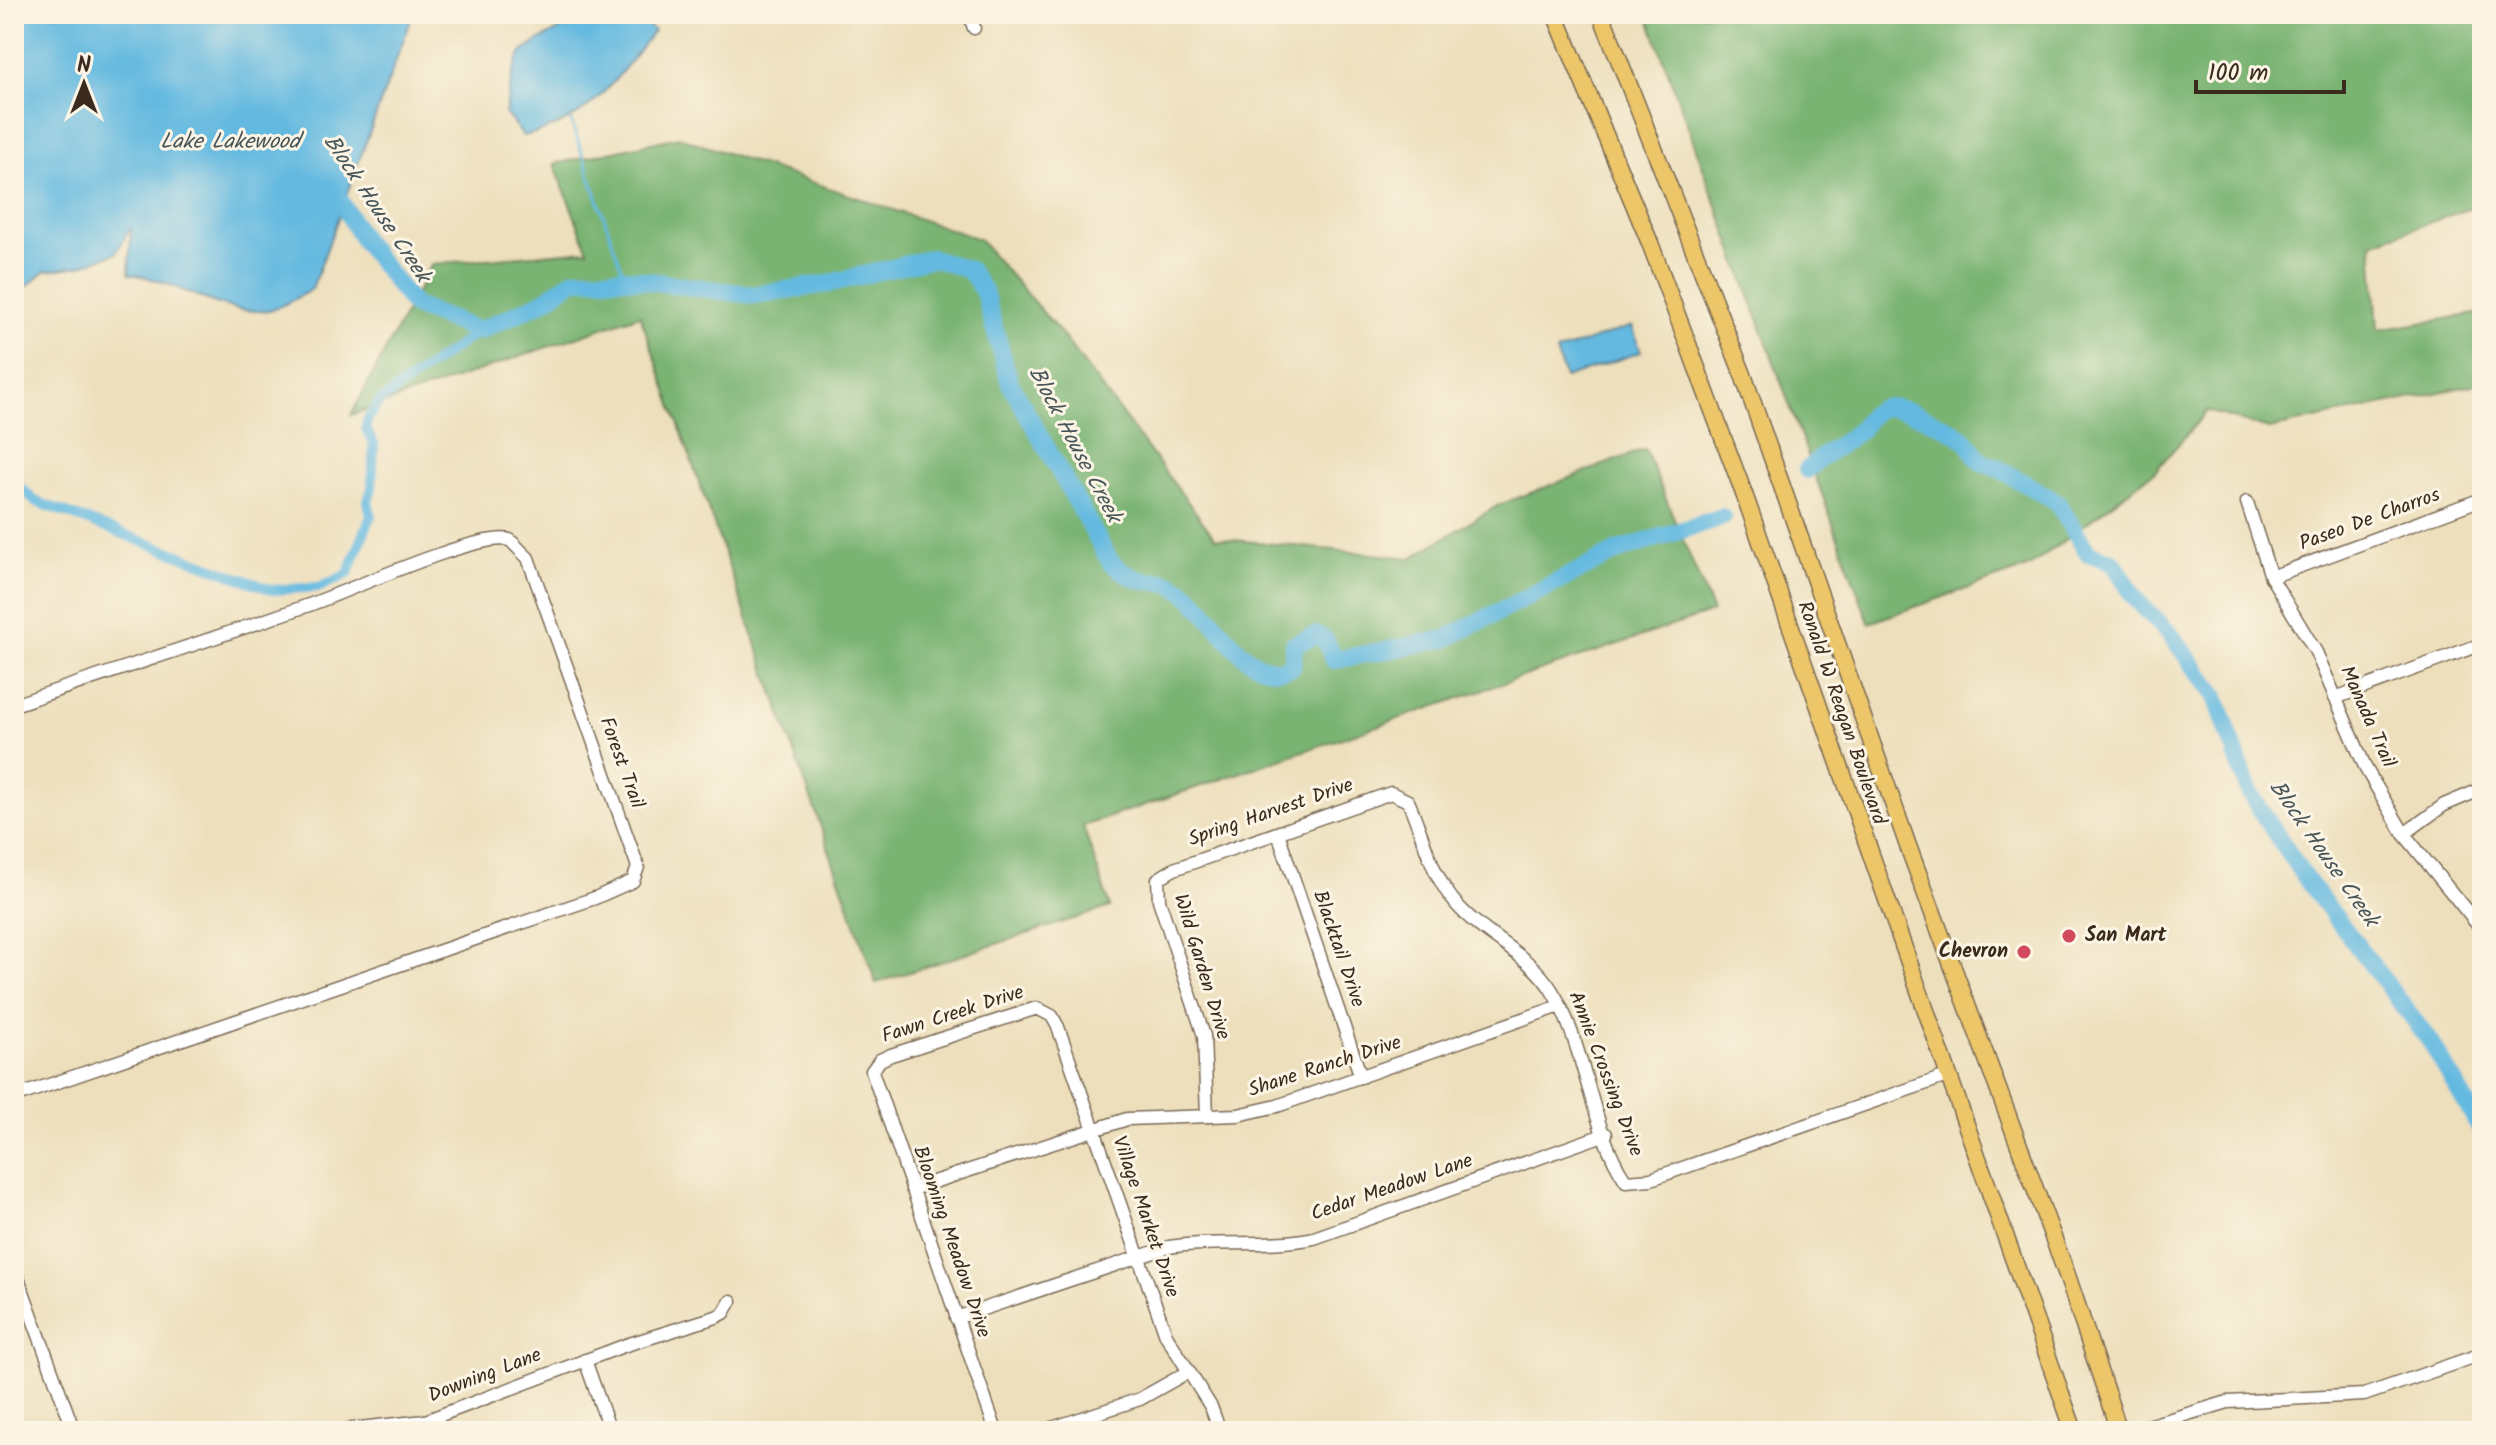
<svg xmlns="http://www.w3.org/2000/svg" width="2496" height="1445" font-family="Kalam,sans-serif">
<rect width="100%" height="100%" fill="#fcf5e5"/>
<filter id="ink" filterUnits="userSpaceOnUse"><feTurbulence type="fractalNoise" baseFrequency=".0125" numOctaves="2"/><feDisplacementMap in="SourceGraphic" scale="16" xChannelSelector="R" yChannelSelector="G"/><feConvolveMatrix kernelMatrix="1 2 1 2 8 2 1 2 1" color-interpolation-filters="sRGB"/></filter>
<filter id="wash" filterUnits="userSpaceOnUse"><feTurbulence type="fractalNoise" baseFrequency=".006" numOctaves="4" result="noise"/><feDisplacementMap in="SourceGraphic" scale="32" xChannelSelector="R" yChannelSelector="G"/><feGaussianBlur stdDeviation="1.8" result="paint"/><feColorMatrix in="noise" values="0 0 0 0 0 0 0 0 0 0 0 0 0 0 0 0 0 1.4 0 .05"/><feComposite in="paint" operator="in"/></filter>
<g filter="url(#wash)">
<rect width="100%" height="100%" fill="#eddfbc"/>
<g fill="#7ab473" stroke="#5a6f48" stroke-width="2">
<polygon points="1647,14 2482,14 2482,204 2372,243 2378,330 2482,313 2482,383 2269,429 2207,411 2155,471 2029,567 1869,623"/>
<polygon points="679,137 979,239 1059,331 1215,538 1411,558 1499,505 1645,449 1713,612 1083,826 1110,907 876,983 640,315 351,415 432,264 588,250 554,164"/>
</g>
<g fill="#64b9e0" stroke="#50727f" stroke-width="2">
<path d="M14,14h399l-101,275c-14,8 -35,22 -52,22 -46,1 -86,-32 -131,-37l2,-47 -15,26 -36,13 -35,5 -31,26z"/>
<path d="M583,14h55l16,17c-40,50 -64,92 -131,105l-18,-23c4,-17 6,-42 14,-56 10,-16 47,-27 64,-43z"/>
<polygon points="1632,326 1641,352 1565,378 1556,352"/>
</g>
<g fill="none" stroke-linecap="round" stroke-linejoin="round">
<polyline stroke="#64b9e0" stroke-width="3" points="571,121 625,278"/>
<polyline stroke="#64b9e0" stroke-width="10" points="14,481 35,501 272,590 320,587 348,574 371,516 368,501 372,488 374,444 366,429 367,420 379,402 479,331"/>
<g stroke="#64b9e0" stroke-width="18">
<path d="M330,183l33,57 51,66 65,25 65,-30 30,-22 51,-1 128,17 74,-11 105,-26 37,12 15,22 26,91 101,180c8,5 17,13 27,16 9,4 21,1 31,4 46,17 68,102 123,84l2,-23 23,-9 9,6 8,19 111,-21 173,-88 104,-34"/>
<path d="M1807,470c15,-15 32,-24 49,-37 9,-7 13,-21 26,-25 18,-5 72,21 85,34 5,5 8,14 14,20l13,4 63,36 31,51 25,9 23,38 34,34 45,60 35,100 53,81 127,166 52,90"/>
</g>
</g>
</g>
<g filter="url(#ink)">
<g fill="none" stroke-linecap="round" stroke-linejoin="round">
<defs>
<g id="minor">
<polyline points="969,14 974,28"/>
<polyline points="2247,502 2271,577 2316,652 2366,769 2404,834 2482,930"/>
<polyline points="2271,577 2482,499"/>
<polyline points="2335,698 2482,644"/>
<path d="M14,705c98,-34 197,-65 295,-100 40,-14 167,-73 201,-65l18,18 110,309 -5,14 -38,17 -581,199"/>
<polyline points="1278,833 1361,1077"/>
<polyline points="2404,834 2444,805 2482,789"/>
<path d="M1207,1116l-3,-80 -45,-136 -1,-21 16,-10 217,-76 17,8c16,35 22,73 49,104 28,32 71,48 94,84 35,55 39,140 75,192l25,-2 296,-103"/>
<polyline points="912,1189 1127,1119 1238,1115 1277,1106 1560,1006"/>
<polyline points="14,1267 74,1431"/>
<path d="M956,1318l213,-71c48,-8 97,1 145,-9l292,-104"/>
<polyline points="585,1360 610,1431"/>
<polyline points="350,1429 425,1421 626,1345 716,1317 724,1313 731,1301"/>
<polyline points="996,1431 872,1071 880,1060 891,1055 1037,1008 1052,1016 1058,1027 1166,1335 1211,1407 1220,1431"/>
<polyline points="1043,1431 1140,1399 1188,1372"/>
<polyline points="2131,1431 2228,1402 2364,1395 2482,1354"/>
</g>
<g id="major">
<polyline points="1555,14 1650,243 1743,491 2074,1431"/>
<polyline points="1601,14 1742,372 1908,846 2067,1275 2119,1431"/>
</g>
</defs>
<use href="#minor" stroke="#796955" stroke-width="15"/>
<use href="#major" stroke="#796955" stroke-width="19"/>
<use href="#minor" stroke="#fff" stroke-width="12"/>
<use href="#major" stroke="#ecc669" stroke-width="16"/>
</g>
</g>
<g fill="#d1495b" stroke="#fcf5e5" stroke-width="3">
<circle cx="2069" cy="936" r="8"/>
<circle cx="2024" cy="952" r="8"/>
</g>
<g text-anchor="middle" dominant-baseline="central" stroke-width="6" stroke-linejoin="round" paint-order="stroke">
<g font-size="20" fill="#3b2a1e" stroke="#fcf5e5">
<text transform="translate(2370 520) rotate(-20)">Paseo De Charros</text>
<text transform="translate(1841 713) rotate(71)">Ronald W Reagan Boulevard</text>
<text transform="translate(2367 717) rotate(66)">Manada Trail</text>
<text transform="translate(621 763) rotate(70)">Forest Trail</text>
<text transform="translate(1271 813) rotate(-19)">Spring Harvest Drive</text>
<text transform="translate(1338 949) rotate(71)">Blacktail Drive</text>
<text transform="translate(1201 967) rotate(73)">Wild Garden Drive</text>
<text transform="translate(953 1015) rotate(-18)">Fawn Creek Drive</text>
<text transform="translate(1325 1067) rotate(-18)">Shane Ranch Drive</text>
<text transform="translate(1605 1074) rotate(69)">Annie Crossing Drive</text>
<text transform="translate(1392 1188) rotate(-19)">Cedar Meadow Lane</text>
<text transform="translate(1145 1217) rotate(71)">Village Market Drive</text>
<text transform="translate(951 1242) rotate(71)">Blooming Meadow Drive</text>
<text transform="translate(485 1376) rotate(-21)">Downing Lane</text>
</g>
<g font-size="20" font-weight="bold" fill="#3b2a1e" stroke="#fcf5e5" text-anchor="start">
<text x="2085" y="936">San Mart</text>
<text x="2008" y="952" text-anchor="end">Chevron</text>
</g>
<g font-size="22" font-style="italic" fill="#475558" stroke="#fcf5e5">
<text x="230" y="142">Lake Lakewood</text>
<text transform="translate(376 209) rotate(56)">Block House Creek</text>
<text transform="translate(1074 445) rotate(62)">Block House Creek</text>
<text transform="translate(2323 854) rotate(55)">Block House Creek</text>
</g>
</g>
<rect width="2496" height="1445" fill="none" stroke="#fcf5e5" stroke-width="48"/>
<g transform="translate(84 84)" stroke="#fcf5e5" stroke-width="6" paint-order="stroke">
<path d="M0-6L14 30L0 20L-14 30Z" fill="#3b2a1e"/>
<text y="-12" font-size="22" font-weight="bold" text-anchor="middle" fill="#3b2a1e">N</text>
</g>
<path d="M2196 80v12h148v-12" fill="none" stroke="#3b2a1e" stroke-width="4"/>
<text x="2208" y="80" font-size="24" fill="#3b2a1e" stroke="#fcf5e5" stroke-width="6" paint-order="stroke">100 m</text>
</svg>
